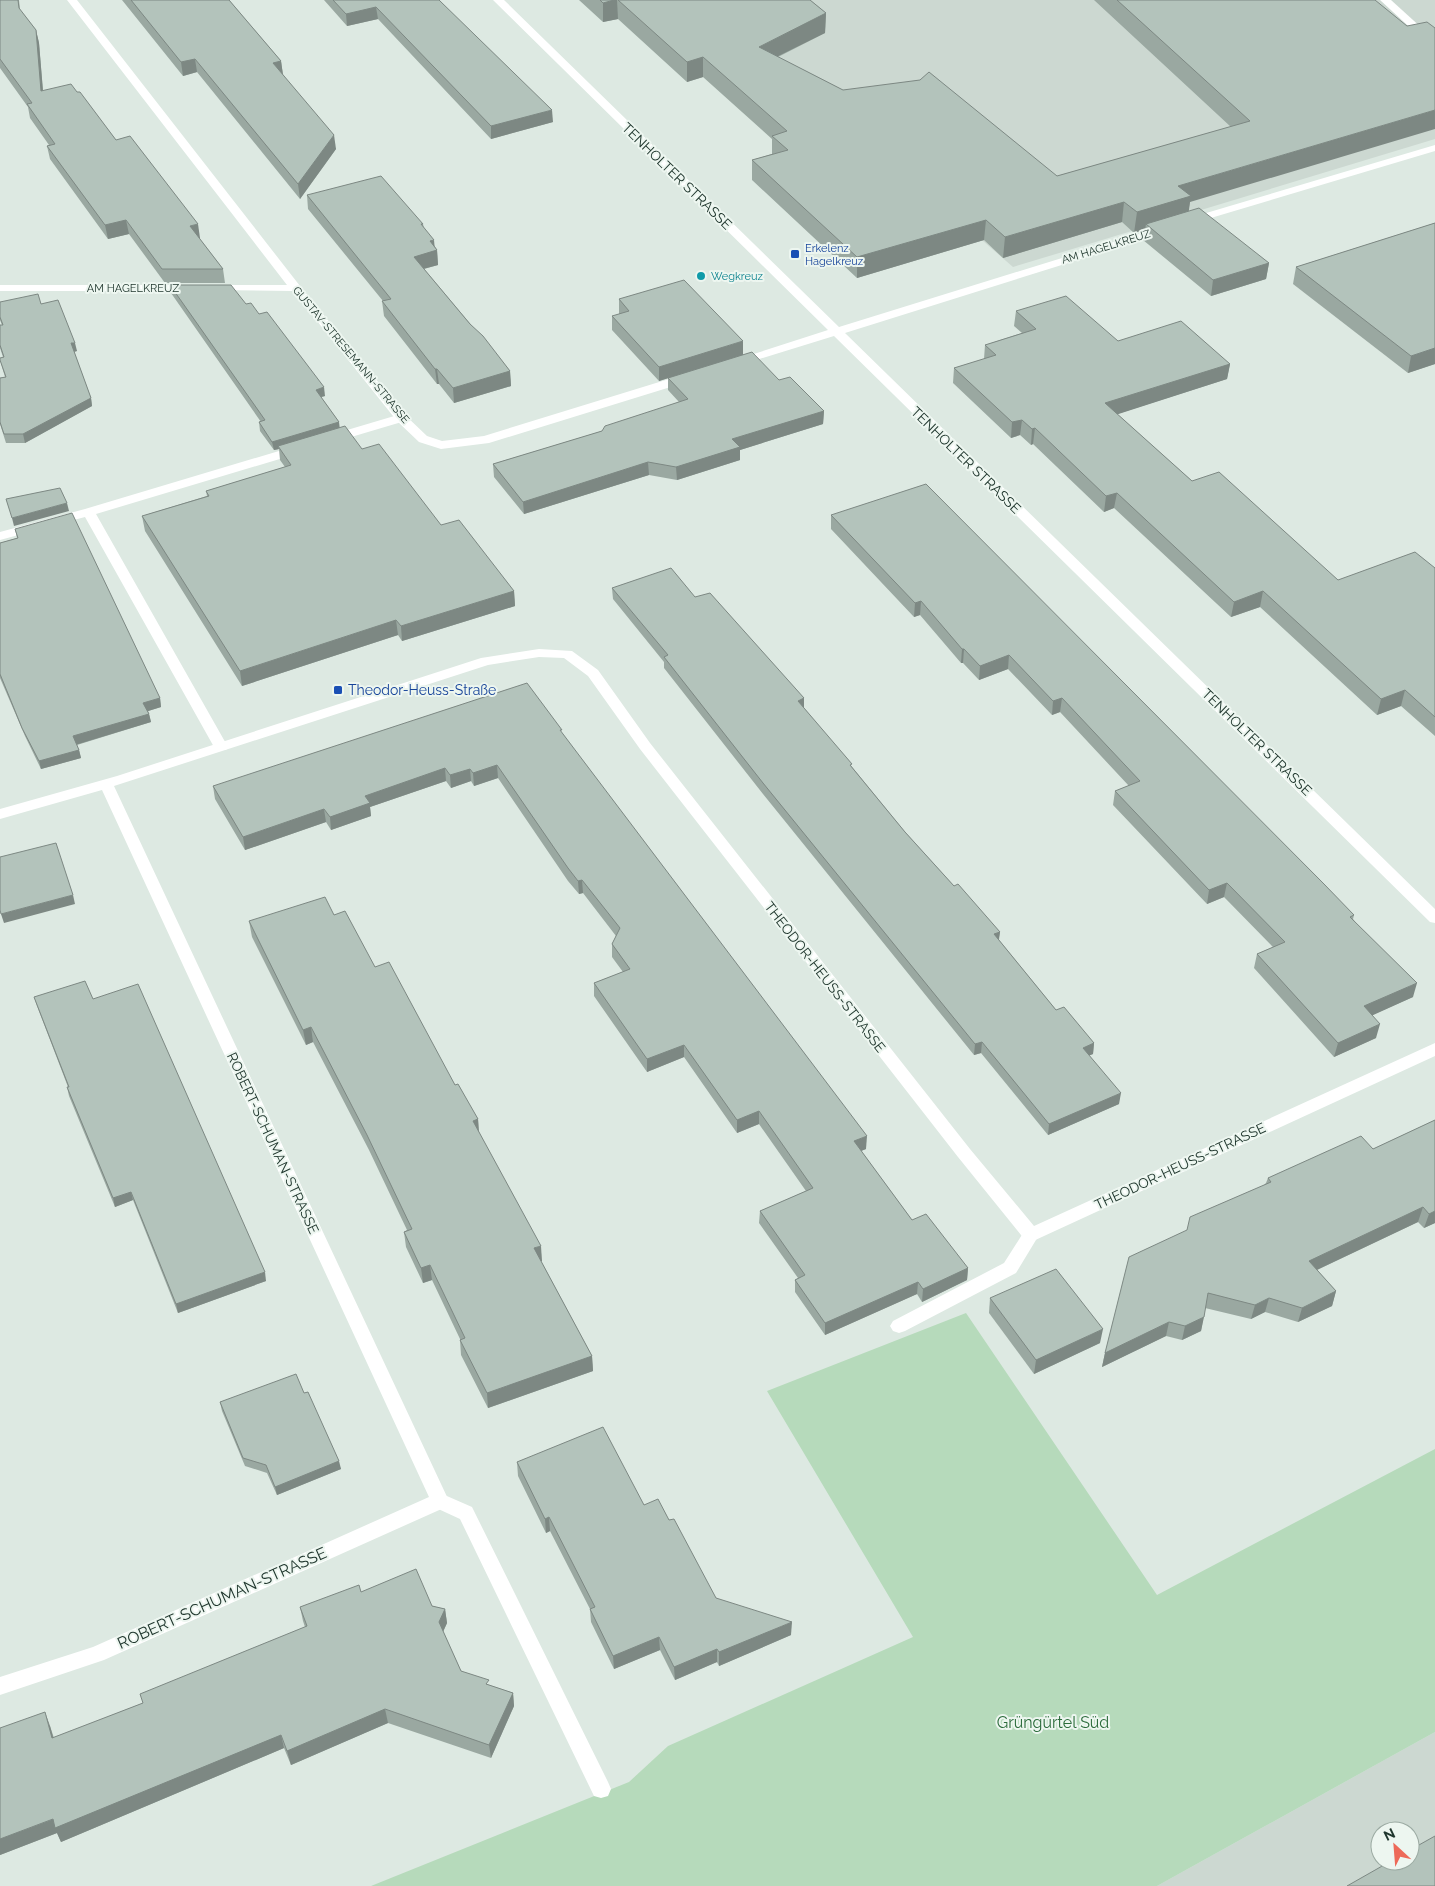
<svg xmlns="http://www.w3.org/2000/svg" width="1435" height="1886" font-family="Raleway,sans-serif">
<rect width="100%" height="100%" fill="#dde9e2"/>
<g fill="#ccd8d1" fill-rule="evenodd">
<polygon points="705,0 1435,0 1435,139 1013,267"/>
<path d="M1435,1732v154h-278zM1380,1831h30v30h-30z"/>
</g>
<polygon fill="#b6dabb" points="966,1313 1157,1595 1435,1449 1435,1732 1157,1886 371,1886 629,1782 668,1746 913,1637 767,1391"/>
<g fill="none" stroke-linecap="round" stroke-linejoin="round">
<g fill="#fff" fill-rule="evenodd">
<polygon points="401,414 407,418 405,421 331,443 325,439 327,436"/>
<polygon points="299,445 303,446 305,449 303,452 96,514 228,747 226,750 216,750 214,747 85,517 0,540 0,532 85,509"/>
<polygon points="1031,1228 1037,1230 1039,1235 1016,1273 905,1331 899,1333 893,1331 890,1326 893,1321 1004,1263 1025,1230"/>
<polygon points="440,1493 472,1507 608,1782 611,1789 608,1796 601,1798 594,1796 460,1519 434,1507 431,1501 434,1495"/>
</g>
<g fill="#fff" fill-rule="evenodd">
<polygon points="67,0 77,0 300,286 405,415 427,436 442,441 484,436 682,375 686,374 692,378 690,381 489,443 441,449 419,442 397,421 293,291 210,290 208,288 214,285 287,285"/>
<polygon points="493,0 504,0 839,327 1159,228 1167,228 1169,230 1167,232 845,333 1435,909 1435,923 1430,922 834,336 743,364 735,364 733,362 735,360 828,330"/>
<polygon points="1380,0 1391,0 1435,40 1435,48 1431,47"/>
<polygon points="1435,145 1435,151 1194,223 1190,224 1185,221 1186,219"/>
<polygon points="0,285 191,285 197,288 191,291 0,291"/>
<polygon points="539,649 572,651 598,670 650,743 970,1149 1034,1226 1435,1043 1435,1056 1031,1242 1025,1240 958,1157 640,749 588,676 564,658 539,657 488,665 114,786 449,1501 446,1507 104,1660 0,1695 0,1677 93,1647 429,1497 102,790 0,819 0,809 117,776 481,658"/>
</g>
</g>
<g fill="#9aa8a1">
<polygon points="0,0 19,0 20,10 36,30 39,43 43,91 77,92 116,140 200,238 199,238 223,269 225,283 165,283 129,234 108,239 50,159 47,146 49,145 30,118 28,107 0,68"/>
<polygon points="122,0 229,0 281,61 283,75 336,149 300,199 197,72 183,76"/>
<polygon points="324,0 439,0 553,122 491,139 378,19 347,26"/>
<polygon points="579,0 810,0 826,13 825,33 778,57 843,90 1057,176 1231,127 1094,0 1375,0 1190,202 1188,212 1269,263 1266,279 1211,296 1143,240 1145,230 1134,233 1122,222 1003,258 984,240 857,278 752,180 752,160 772,154 772,139 703,77 687,82 618,19 603,22"/>
<polygon points="307,195 423,224 424,228 437,250 438,265 424,269 510,371 511,386 454,403 439,384 437,384 384,316 382,301 383,301 308,209"/>
<polygon points="1435,223 1435,364 1408,373 1293,284 1296,267"/>
<polygon points="170,285 246,304 259,314 325,396 321,397 339,422 339,427 441,525 514,591 515,606 402,641 398,635 242,686 145,531 142,516 207,496 206,491 285,467 280,460 279,449 274,450 260,431 259,422 261,422 171,293"/>
<polygon points="619,299 743,355 824,411 823,424 740,450 740,460 677,480 649,475 524,514 494,477 493,464 602,431 679,402 668,390 668,378 659,381 612,330 612,316 619,314"/>
<polygon points="0,302 41,304 77,351 74,352 91,398 92,406 25,443 6,443 0,424 0,378 5,377 0,360 3,357 0,348 0,325 2,325 0,320"/>
<polygon points="1016,311 1118,341 1230,364 1227,379 1117,414 1192,481 1338,580 1435,568 1435,736 1401,706 1377,715 1260,607 1231,617 1114,508 1104,512 1033,444 1031,445 1020,435 1011,438 953,383 954,368 984,359 985,345 1022,333 1014,326"/>
<polygon points="831,515 1354,915 1353,919 1413,997 1372,1015 1376,1038 1334,1057 1254,968 1257,954 1273,947 1224,897 1207,904 1113,805 1115,791 1129,786 1060,712 1052,715 1008,669 979,680 963,663 961,663 920,615 914,617 831,529"/>
<polygon points="15,529 160,698 161,707 148,711 149,714 151,722 77,745 79,750 81,758 41,769 25,736 0,678 0,543 17,538"/>
<polygon points="612,588 695,597 804,698 804,708 905,832 954,886 1000,932 999,940 1056,1010 1094,1043 1093,1054 1089,1055 1119,1104 1048,1135 981,1053 974,1055 763,794 664,668 664,662 613,599"/>
<polygon points="562,733 866,1149 861,1151 912,1220 968,1268 967,1280 922,1302 917,1294 825,1335 795,1292 795,1280 798,1278 759,1223 760,1211 806,1191 759,1124 737,1133 684,1057 647,1072 594,996 594,983 623,972 612,957 612,944 616,936 583,893 579,894 568,881 498,778 474,786 471,781 451,788 446,781 370,807 371,816 331,830 326,822 245,850 215,799 213,786"/>
<polygon points="334,915 375,967 478,1119 479,1132 542,1261 541,1261 592,1356 593,1371 488,1408 461,1355 460,1340 460,1339 432,1280 423,1283 406,1247 404,1232 407,1230 369,1150 313,1042 306,1045 252,937 249,921"/>
<polygon points="34,997 93,999 266,1281 178,1313 133,1200 115,1207 69,1096 67,1087 68,1087 37,1006"/>
<polygon points="1435,1120 1435,1223 1424,1228 1418,1222 1317,1270 1336,1291 1332,1306 1298,1322 1265,1312 1251,1319 1205,1308 1201,1331 1182,1340 1166,1336 1102,1367 1105,1353 1266,1183 1268,1178 1373,1149"/>
<polygon points="990,1298 1100,1343 1034,1374 989,1313"/>
<polygon points="304,1393 341,1469 277,1495 267,1473 245,1466 222,1411 220,1402"/>
<polygon points="517,1462 644,1505 669,1520 716,1598 791,1635 719,1666 717,1662 675,1680 660,1650 614,1669 591,1622 590,1609 550,1531 546,1533 518,1476"/>
<polygon points="361,1592 432,1606 445,1609 447,1623 443,1632 461,1671 489,1685 513,1693 514,1706 491,1758 388,1723 291,1765 284,1748 61,1842 57,1833 0,1855 0,1728 50,1726 54,1738 143,1703 305,1627 303,1621 300,1607"/>
</g>
<g fill="#7d8883">
<polygon points="614,0 617,0 618,19 603,22 603,3"/>
<polygon points="376,7 378,19 347,26 346,14"/>
<polygon points="826,13 825,33 758,66 759,47"/>
<polygon points="36,30 39,43 44,104 41,91"/>
<polygon points="703,57 703,77 687,82 687,62"/>
<polygon points="195,59 197,72 183,76 181,62"/>
<polygon points="281,61 283,75 273,63"/>
<polygon points="552,110 553,122 491,139 491,126"/>
<polygon points="1435,110 1435,129 1190,202 1188,217 1146,224 1145,230 1134,233 1137,212 1178,186"/>
<polygon points="334,135 336,149 300,199 298,184"/>
<polygon points="1124,202 1122,222 1003,258 1005,237"/>
<polygon points="126,220 129,234 108,239 105,225"/>
<polygon points="986,220 984,240 857,278 857,257"/>
<polygon points="198,224 200,238 192,240 190,226"/>
<polygon points="434,240 435,251 437,250 438,265 415,271 414,257 430,241"/>
<polygon points="1269,263 1266,279 1211,296 1213,280"/>
<polygon points="743,341 743,355 659,381 659,367"/>
<polygon points="71,343 75,343 77,351 73,352"/>
<polygon points="1435,348 1435,364 1408,373 1411,356"/>
<polygon points="1230,364 1227,379 1103,419 1105,403"/>
<polygon points="435,369 437,369 439,384 437,384"/>
<polygon points="510,371 511,386 454,403 453,388"/>
<polygon points="324,387 325,396 317,398 316,390"/>
<polygon points="91,398 92,406 25,443 23,434"/>
<polygon points="824,411 823,424 740,450 740,460 677,480 676,467 732,439"/>
<polygon points="1022,420 1020,435 1011,438 1012,422"/>
<polygon points="339,422 340,430 278,446 279,449 274,450 272,442"/>
<polygon points="1035,428 1033,444 1031,445 1032,429"/>
<polygon points="648,462 649,475 524,514 523,502"/>
<polygon points="1117,493 1114,508 1104,512 1106,496"/>
<polygon points="67,503 69,511 14,526 12,518"/>
<polygon points="514,591 515,606 402,641 401,626"/>
<polygon points="1263,591 1260,607 1231,617 1234,602"/>
<polygon points="921,601 920,615 914,617 915,603"/>
<polygon points="396,620 398,635 242,686 240,671"/>
<polygon points="962,649 964,649 963,663 961,663"/>
<polygon points="1009,655 1008,669 979,680 980,666"/>
<polygon points="1405,690 1401,706 1377,715 1381,699"/>
<polygon points="160,698 161,707 145,712 143,703"/>
<polygon points="804,698 804,710 798,701"/>
<polygon points="1062,698 1060,712 1052,715 1053,701"/>
<polygon points="149,714 151,722 75,745 73,736"/>
<polygon points="79,750 81,758 41,769 39,761"/>
<polygon points="497,765 498,778 474,786 473,773"/>
<polygon points="445,768 446,781 370,807 371,816 331,830 330,817 365,796"/>
<polygon points="470,769 471,781 451,788 450,775"/>
<polygon points="324,809 326,822 245,850 243,837"/>
<polygon points="582,880 583,893 579,894 578,881"/>
<polygon points="1227,883 1224,897 1207,904 1209,890"/>
<polygon points="73,895 75,904 4,923 1,914"/>
<polygon points="1000,932 998,943 994,934"/>
<polygon points="1417,983 1413,997 1360,1021 1364,1006"/>
<polygon points="1380,1024 1376,1038 1334,1057 1338,1043"/>
<polygon points="311,1027 313,1042 306,1045 303,1030"/>
<polygon points="982,1042 981,1053 974,1055 975,1044"/>
<polygon points="1094,1043 1093,1054 1081,1059 1083,1048"/>
<polygon points="684,1045 684,1057 647,1072 647,1059"/>
<polygon points="1121,1093 1119,1104 1048,1135 1049,1124"/>
<polygon points="759,1111 759,1124 737,1133 737,1120"/>
<polygon points="478,1119 479,1135 473,1121"/>
<polygon points="867,1136 866,1149 853,1154 854,1141"/>
<polygon points="131,1192 133,1200 115,1207 113,1198"/>
<polygon points="1423,1207 1418,1222 1306,1275 1309,1261"/>
<polygon points="1435,1211 1435,1223 1424,1228 1429,1214"/>
<polygon points="541,1246 542,1261 535,1264 534,1248"/>
<polygon points="430,1265 432,1280 423,1283 421,1268"/>
<polygon points="968,1268 967,1280 922,1302 923,1289"/>
<polygon points="265,1272 266,1281 178,1313 176,1304"/>
<polygon points="918,1282 917,1294 825,1335 825,1323"/>
<polygon points="1336,1291 1332,1306 1298,1322 1302,1308"/>
<polygon points="1269,1298 1265,1312 1251,1319 1255,1305"/>
<polygon points="1204,1317 1201,1331 1182,1340 1185,1326"/>
<polygon points="1169,1322 1166,1336 1102,1367 1105,1353"/>
<polygon points="1103,1329 1100,1343 1034,1374 1036,1360"/>
<polygon points="592,1356 593,1371 488,1408 487,1393"/>
<polygon points="339,1461 341,1469 277,1495 275,1487"/>
<polygon points="549,1517 550,1531 546,1533 545,1519"/>
<polygon points="445,1609 447,1623 441,1636 439,1622"/>
<polygon points="792,1622 791,1635 719,1666 719,1652"/>
<polygon points="659,1637 660,1650 614,1669 613,1656"/>
<polygon points="717,1649 717,1662 675,1680 674,1667"/>
<polygon points="513,1693 514,1706 491,1758 489,1745"/>
<polygon points="385,1709 388,1723 291,1765 287,1751"/>
<polygon points="45,1712 50,1726 57,1752 52,1738"/>
<polygon points="281,1735 284,1748 61,1842 57,1833 0,1855 0,1839"/>
</g>
<g fill="#b3c3bb" stroke="#7d8883">
<polygon points="0,0 18,0 19,8 36,30 41,91 71,84 77,92 80,92 116,140 130,136 198,224 190,226 223,269 162,269 126,220 105,225 47,146 55,144 27,104 32,103 0,59"/>
<polygon points="131,0 229,0 281,61 273,63 334,135 298,184 195,59 181,62"/>
<polygon points="333,0 439,0 552,110 491,126 376,7 346,14"/>
<polygon points="600,0 614,0 603,3"/>
<polygon points="618,0 810,0 826,13 759,47 843,90 920,80 929,72 1057,176 1250,121 1117,0 1375,0 1407,26 1427,22 1435,28 1435,110 1178,186 1191,196 1137,212 1124,202 1005,237 986,220 857,257 752,160 788,150 772,136 787,131 703,57 687,62"/>
<polygon points="381,176 423,224 421,224 434,240 430,241 437,250 414,257 470,324 483,336 510,371 453,388 437,369 435,369 382,301 391,299 307,195"/>
<polygon points="1199,208 1269,263 1213,280 1146,224"/>
<polygon points="1435,223 1435,348 1411,356 1296,267"/>
<polygon points="684,280 743,341 659,367 612,316 629,311 619,299"/>
<polygon points="170,285 231,285 246,304 251,303 259,314 267,312 324,387 316,390 339,422 272,442 259,422 265,420"/>
<polygon points="38,294 41,304 58,300 75,343 71,343 91,398 23,434 4,434 0,422 0,378 6,377 0,360 0,358 4,357 0,345 0,325 3,325 0,317 0,302"/>
<polygon points="1066,296 1118,341 1181,321 1230,364 1105,403 1192,481 1219,472 1338,580 1415,552 1435,568 1435,717 1405,690 1381,699 1263,591 1234,602 1117,493 1106,496 1035,428 1032,429 1022,420 1012,422 954,368 996,355 985,345 1036,329 1016,311"/>
<polygon points="752,352 779,380 790,377 824,411 732,439 740,447 676,467 648,462 523,502 493,464 602,431 605,426 688,399 668,378"/>
<polygon points="345,426 362,449 379,444 441,525 459,520 514,591 401,626 396,620 240,671 142,516 209,496 206,491 291,465 278,446"/>
<polygon points="926,484 1324,884 1354,915 1350,917 1417,983 1364,1006 1380,1024 1338,1043 1257,954 1285,942 1227,883 1209,890 1115,791 1140,781 1062,698 1053,701 1009,655 980,666 964,649 962,649 921,601 915,603 831,515"/>
<polygon points="60,488 67,503 12,518 6,499"/>
<polygon points="72,513 160,698 143,703 149,714 73,736 79,750 39,761 22,728 0,674 0,543 18,538 15,529"/>
<polygon points="671,568 695,597 710,593 804,698 798,701 852,764 850,765 905,832 954,886 958,884 1000,932 994,934 1056,1010 1064,1007 1094,1043 1083,1048 1121,1093 1049,1124 982,1042 975,1044 763,783 664,657 668,655 612,588"/>
<polygon points="527,683 562,730 560,730 867,1136 854,1141 912,1220 926,1214 968,1268 923,1289 918,1282 825,1323 795,1280 805,1275 760,1211 813,1188 759,1111 737,1120 684,1045 647,1059 594,983 630,969 612,944 620,928 582,880 578,881 568,868 497,765 473,773 470,769 450,775 445,768 365,796 370,803 330,817 324,809 243,837 213,786"/>
<polygon points="56,843 73,895 1,914 0,910 0,857"/>
<polygon points="325,897 334,915 345,911 375,967 389,962 455,1085 458,1084 478,1119 473,1121 541,1246 534,1248 592,1356 487,1393 460,1340 465,1338 430,1265 421,1268 404,1232 412,1229 367,1135 311,1027 303,1030 249,921"/>
<polygon points="85,981 93,999 138,984 265,1272 176,1304 131,1192 113,1198 67,1087 69,1087 34,997"/>
<polygon points="1435,1120 1435,1211 1429,1214 1423,1207 1309,1261 1336,1291 1302,1308 1269,1298 1255,1305 1208,1293 1204,1317 1185,1326 1169,1322 1105,1353 1129,1257 1187,1230 1190,1217 1271,1182 1268,1178 1361,1136 1373,1149"/>
<polygon points="1056,1269 1103,1329 1036,1360 990,1298"/>
<polygon points="296,1374 304,1393 308,1392 339,1461 275,1487 266,1465 243,1458 220,1402"/>
<polygon points="603,1427 644,1505 658,1499 669,1520 674,1519 716,1598 792,1622 719,1652 717,1649 674,1667 659,1637 613,1656 590,1609 595,1607 549,1517 545,1519 517,1462"/>
<polygon points="416,1569 432,1606 445,1609 439,1622 461,1671 489,1680 486,1684 513,1693 489,1745 385,1709 287,1751 281,1735 55,1828 53,1819 0,1839 0,1728 45,1712 52,1738 143,1703 140,1694 307,1626 300,1607 359,1585 361,1592"/>
<polygon points="1435,1836 1435,1886 1347,1886 1391,1861 1410,1861 1410,1850"/>
</g>
<g fill="#1a4fb4" stroke="#edf6f0" stroke-width="2">
<rect x="790" y="249" width="10" height="10" rx="2.5"/>
<rect x="333" y="685" width="10" height="10" rx="2.5"/>
</g>
<circle fill="#0f9aa8" stroke="#edf6f0" stroke-width="2" cx="701" cy="276" r="5"/>
<g text-anchor="middle" dominant-baseline="central" stroke-width="4" stroke-linejoin="round" paint-order="stroke">
<g font-size="11" fill="#20372e" stroke="#edf6f0">
<text transform="translate(1106 247) rotate(-17)">AM HAGELKREUZ</text>
<text x="133" y="288">AM HAGELKREUZ</text>
<text transform="translate(351 355) rotate(50)">GUSTAV-STRESEMANN-STRASSE</text>
</g>
<g font-size="11" fill="#164399" stroke="#edf6f0" text-anchor="start">
<text x="805" y="248">Erkelenz<tspan x="805" dy="13">Hagelkreuz</tspan></text>
</g>
<g font-size="11" fill="#0d838f" stroke="#edf6f0" text-anchor="start">
<text x="711" y="276">Wegkreuz</text>
</g>
<g font-size="14" fill="#20372e" stroke="#edf6f0">
<text transform="translate(677 176) rotate(44)">TENHOLTER STRASSE</text>
<text transform="translate(966 460) rotate(44)">TENHOLTER STRASSE</text>
<text transform="translate(1257 742) rotate(44)">TENHOLTER STRASSE</text>
<text transform="translate(825 977) rotate(52)">THEODOR-HEUSS-STRASSE</text>
<text transform="translate(273 1143) rotate(65)">ROBERT-SCHUMAN-STRASSE</text>
<text transform="translate(1180 1166) rotate(-25)">THEODOR-HEUSS-STRASSE</text>
</g>
<g font-size="14" fill="#164399" stroke="#edf6f0" text-anchor="start">
<text x="348" y="690">Theodor-Heuss-Straße</text>
</g>
<g font-size="16" fill="#20372e" stroke="#edf6f0">
<text transform="translate(222 1598) rotate(-24)">ROBERT-SCHUMAN-STRASSE</text>
</g>
<g font-size="16" fill="#2c6c3c" stroke="#edf6f0">
<text x="1053" y="1722">Grüngürtel Süd</text>
</g>
</g>
<g transform="translate(1395 1846) rotate(334)"><circle r="24" fill="#edf6f0" stroke="#9baaa2"/>
<path d="M0-4L9 19L0 12L-9 19Z" fill="#ed6958"/>
<text y="-8" font-size="14" font-weight="bold" text-anchor="middle" fill="#20372e">N</text>
</g>
</svg>
